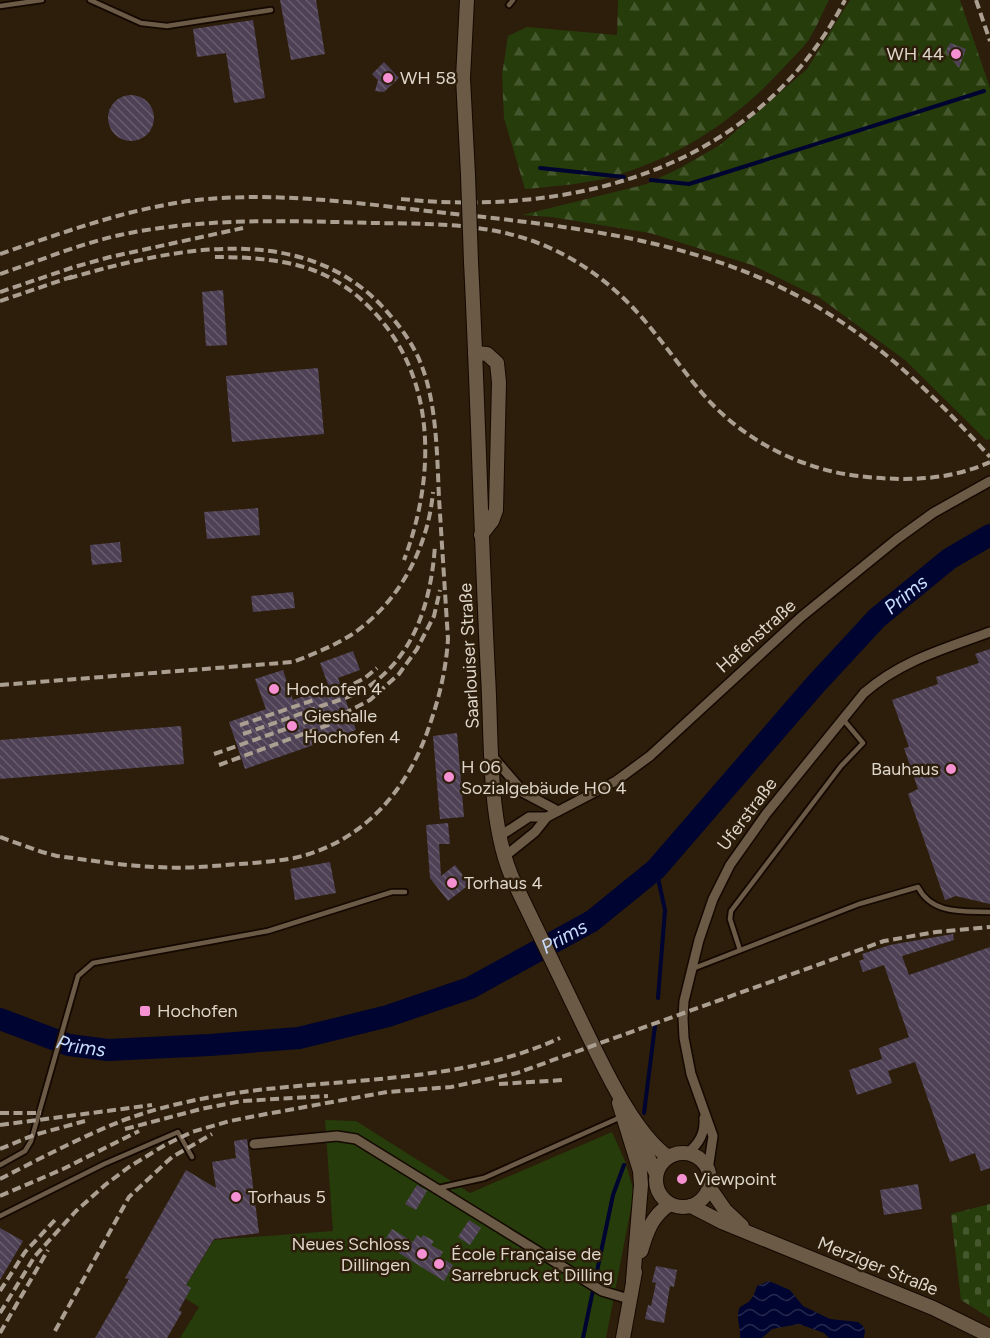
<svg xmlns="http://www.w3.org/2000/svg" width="990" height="1338" font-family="Figtree,sans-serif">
<defs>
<pattern id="forest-firs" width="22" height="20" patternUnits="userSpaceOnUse" patternTransform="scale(1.5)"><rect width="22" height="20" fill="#263c0b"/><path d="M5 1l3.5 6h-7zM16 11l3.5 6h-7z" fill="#45572d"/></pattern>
<pattern id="cemetery-stones" width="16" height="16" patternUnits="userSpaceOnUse" patternTransform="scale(1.5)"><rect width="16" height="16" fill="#263c0b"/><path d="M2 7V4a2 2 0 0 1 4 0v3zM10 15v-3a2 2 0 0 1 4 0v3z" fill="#45572d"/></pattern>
<pattern id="water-waves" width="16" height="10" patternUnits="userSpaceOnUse" patternTransform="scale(1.5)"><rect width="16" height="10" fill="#000430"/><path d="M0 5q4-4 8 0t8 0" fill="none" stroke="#25284d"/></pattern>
<pattern id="building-back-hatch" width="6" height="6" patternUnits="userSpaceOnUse" patternTransform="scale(1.5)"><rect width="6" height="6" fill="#4e4155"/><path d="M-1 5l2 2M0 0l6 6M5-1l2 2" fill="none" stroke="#675c6c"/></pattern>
</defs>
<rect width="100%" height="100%" fill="#2c1e0b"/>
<g fill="url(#forest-firs)">
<path d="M618,0h211c-7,13 -13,29 -21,41 -6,8 -15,16 -22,24 -45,50 -100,89 -166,109 -30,10 -63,12 -95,15l-21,-71 -2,-43 6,-39 19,-9 90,8z"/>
<polygon points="850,0 960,0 990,88 990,439 986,440 905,360 820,298 752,265 650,233 551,217 522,215 647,184 680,168 720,145 807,69"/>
</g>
<polygon fill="url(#cemetery-stones)" points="990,1204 990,1318 961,1300 951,1214"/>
<polygon fill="#263c0b" points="325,1120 356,1121 470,1193 612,1132 625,1161 634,1192 606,1338 180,1338 199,1307 180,1295 214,1240 333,1231"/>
<path fill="url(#water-waves)" d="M769,1281l21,9 13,16 27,13 28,3 5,4 2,5 -1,7h-35l-5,-5 -25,-9 -27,5 -10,9h-22c1,-11 -5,-21 0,-31 12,-6 13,-9 17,-21z"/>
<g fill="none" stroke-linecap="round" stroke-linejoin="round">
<g stroke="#000430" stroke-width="4">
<polyline points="540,168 624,177"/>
<polyline points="651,180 689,184 984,91"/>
<polyline points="656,869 665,910 658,998"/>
<polyline points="644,1113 655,1026"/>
<polyline points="583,1338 613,1195 624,1165"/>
</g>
<path stroke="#000430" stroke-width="22" id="s1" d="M0,1019l69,26 39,5 102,-5 89,-7 89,-22 82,-28 122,-67 64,-52 159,-184 62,-67 72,-59 41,-24"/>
</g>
<g fill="url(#building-back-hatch)">
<polygon points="280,0 316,0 325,54 291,60"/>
<polygon points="253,20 265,98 234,103 226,53 197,57 193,29"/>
<polygon points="950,43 966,49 959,68 946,52"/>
<polygon points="384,62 399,78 384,92 375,91 378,80 372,74"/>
<circle cx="131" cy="118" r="23"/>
<polygon points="223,290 227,345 206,346 202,292"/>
<polygon points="318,368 324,434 232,442 226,376"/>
<polygon points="258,508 260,535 207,539 204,512"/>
<polygon points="120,542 122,562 92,565 90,545"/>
<polygon points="293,592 295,608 253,612 251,596"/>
<polygon points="990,649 990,904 956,896 945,900 908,794 918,789 904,748 909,747 892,700 938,684 936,677 979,663 975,654"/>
<polygon points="353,651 360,670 338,678 356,730 245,769 229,722 266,709 255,679 283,670 293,700 329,687 320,663"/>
<polygon points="181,726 184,764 0,779 0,740"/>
<polygon points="457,733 464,817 440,819 433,736"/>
<polygon points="448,823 450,844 439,844 441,876 455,865 470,884 448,901 430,878 426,825"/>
<polygon points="330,862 336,893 295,900 290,869"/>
<polygon points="953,934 954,940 902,956 909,975 990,947 990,1168 981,1171 975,1153 950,1162 915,1062 888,1071 892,1083 857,1095 849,1070 882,1059 879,1048 909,1037 884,965 863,972 859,961 864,959 862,954 890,945"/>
<polygon points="247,1139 259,1233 214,1239 186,1285 191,1288 179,1310 182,1312 167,1338 95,1338 129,1279 125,1278 186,1170 216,1188 212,1162 236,1158 234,1141"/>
<polygon points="918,1184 922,1209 884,1215 880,1190"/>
<polygon points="417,1185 427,1191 416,1210 405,1204"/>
<polygon points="469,1220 481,1228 470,1245 458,1237"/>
<polygon points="0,1228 23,1241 0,1280"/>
<polygon points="392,1229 413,1242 417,1235 421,1238 423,1235 434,1241 431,1245 443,1252 440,1257 453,1265 444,1281 383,1243"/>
<polygon points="656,1266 677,1270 674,1287 670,1286 664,1323 645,1319 648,1305 651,1306 656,1283 652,1282"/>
</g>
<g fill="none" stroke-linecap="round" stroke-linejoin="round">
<defs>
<g id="lane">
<polyline points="90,0 141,23 167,26 271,10"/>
<polyline points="509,5 513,0"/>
<polyline points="0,6 42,0"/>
<polyline points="740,950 730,919 731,911 841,766 863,743 842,718"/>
<path d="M692,969l167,-65 59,-17c14,28 46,24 72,25"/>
<polyline points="0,1165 25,1151 31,1141 78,976 93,963 268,931 392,892 405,892"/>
<polyline points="439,1188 484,1178 621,1117"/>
<polyline points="0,1216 104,1164 178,1132 192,1157"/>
</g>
<g id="street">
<polyline points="493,757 524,793 558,811"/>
<polyline points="500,836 529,817 547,817"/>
<polyline points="504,857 535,832 547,817 616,781 650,756 801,617 897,539 933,513 990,481"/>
<polyline points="254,1144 337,1136 356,1139 602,1291 629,1299"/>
<path d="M688,1153c11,-10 17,-19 16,-35"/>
<path d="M708,1170l5,-34 -22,-62 -7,-36 -1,-20 1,-17 15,-61 14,-41 17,-34 36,-51 98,-121c38,-33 80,-44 126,-61"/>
</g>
<g id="secondary">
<polyline points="467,0 463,78 468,175"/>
<path d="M471,262c7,137 10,276 17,413 4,64 -1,149 26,207 24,50 48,99 72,149 18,37 48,102 82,126"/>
<polyline points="475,353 487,354 497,363 499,382 496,510 492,521 481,535"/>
<polyline points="619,1103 640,1171 641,1185 633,1281"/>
<polyline points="635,1132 656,1173"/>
<circle cx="683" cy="1180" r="27"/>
<polyline points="709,1187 725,1210 742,1226"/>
<polyline points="691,1206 722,1222 933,1308 990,1336"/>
<path d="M641,1251c6,-20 11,-35 29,-47"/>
<polyline points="623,1338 635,1272"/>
</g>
</defs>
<use href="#lane" stroke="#140800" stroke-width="8"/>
<use href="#street" stroke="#140800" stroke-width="12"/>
<use href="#secondary" stroke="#140800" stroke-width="16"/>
<use href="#lane" stroke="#6b5a46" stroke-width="4.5"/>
<use href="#street" stroke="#6b5a46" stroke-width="9"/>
<use href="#secondary" stroke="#6b5a46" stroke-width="14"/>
<g stroke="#aa9f91" stroke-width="4" stroke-dasharray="9 4.5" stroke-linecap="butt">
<polyline points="976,0 990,41"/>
<path d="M401,199c175,18 357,-31 444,-199"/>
<path d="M0,254c65,-22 129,-46 197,-54 77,-8 154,2 230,11 130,14 264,25 380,90 72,40 128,95 183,156"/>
<path d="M215,257c31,0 66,2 95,12 23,8 44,22 61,40 66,67 65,167 33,251"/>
<path d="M0,274c39,-13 79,-30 120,-39 84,-18 170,-14 256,-12 59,1 117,0 172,24 45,20 80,51 109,89 18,22 35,47 55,68 41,42 97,68 155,73 43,4 83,3 123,-15"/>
<polyline points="0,292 74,267 110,257 243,228"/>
<polyline points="0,301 74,276"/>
<path d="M0,685l293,-23c20,-8 41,-16 58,-27 48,-32 77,-87 82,-143"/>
<polyline points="342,690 365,678 377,668"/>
<polyline points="240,725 314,700"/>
<path d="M243,734c26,-9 52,-18 78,-28 16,-5 33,-10 47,-19 48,-33 63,-87 67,-141"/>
<polyline points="214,754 320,717 339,714"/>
<polyline points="219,765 328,725 345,713 370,700 399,674 417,649 434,616 440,590"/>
<path d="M0,837l42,15 15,4c33,4 67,10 100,11 28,2 55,-1 82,-3 18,-1 37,-3 55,-6 69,-15 115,-69 136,-134 10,-29 16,-55 18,-85 -3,-47 -6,-94 -9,-141 -2,-42 -2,-94 -18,-134 -9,-23 -25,-43 -41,-60 -84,-85 -213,-54 -314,-25"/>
<polyline points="499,1084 563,1080"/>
<polyline points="0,1113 41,1113"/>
<polyline points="0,1125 152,1105"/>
<polyline points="125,1129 201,1109 242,1101 328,1096"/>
<polyline points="0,1149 34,1135 85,1121"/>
<path d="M0,1179c39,-20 79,-41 119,-57 32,-13 77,-23 110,-28 110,-17 229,-9 331,-56"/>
<polyline points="0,1196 63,1169 139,1131"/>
<polyline points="0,1291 25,1252 55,1220"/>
<polyline points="0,1313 35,1256 76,1211 105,1185 129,1167 165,1145 192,1132 230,1121 261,1115 387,1092 451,1087 517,1073 884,941 936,932 990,927"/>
<polyline points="55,1331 129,1197 172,1157 212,1134"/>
<polyline points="0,1333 48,1250"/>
</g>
<defs>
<polyline id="secondary-bridge" points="468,175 471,262"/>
</defs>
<use href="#secondary-bridge" stroke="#140800" stroke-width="16" stroke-linecap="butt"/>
<use href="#secondary-bridge" stroke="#6b5a46" stroke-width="14"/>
</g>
<g fill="#f591d2" stroke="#2c1e0b" stroke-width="2">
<circle cx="956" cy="54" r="6"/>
<circle cx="388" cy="78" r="6"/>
<circle cx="274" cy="689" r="6"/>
<circle cx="292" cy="726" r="6"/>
<circle cx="951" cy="769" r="6"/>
<circle cx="449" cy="777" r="6"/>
<circle cx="452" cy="883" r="6"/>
<rect x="139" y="1005" width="12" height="12" rx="3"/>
<circle cx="682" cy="1179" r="6"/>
<circle cx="236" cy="1197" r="6"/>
<circle cx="422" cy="1254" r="6"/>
<circle cx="439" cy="1264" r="6"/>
</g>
<g text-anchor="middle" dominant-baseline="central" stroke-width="5" stroke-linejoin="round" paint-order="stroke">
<g font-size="18" fill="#dfd6ca" stroke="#2c1e0b" text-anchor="start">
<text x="944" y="54" text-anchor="end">WH 44</text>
<text x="400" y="78">WH 58</text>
<text x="286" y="689">Hochofen 4</text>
<text x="304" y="716">Gieshalle<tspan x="304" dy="21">Hochofen 4</tspan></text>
<text x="461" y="767">H 06<tspan x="461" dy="21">Sozialgebäude HO 4</tspan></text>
<text x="939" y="769" text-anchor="end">Bauhaus</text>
<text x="464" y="883">Torhaus 4</text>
<text x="157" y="1011">Hochofen</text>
<text x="694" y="1179">Viewpoint</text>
<text x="248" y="1197">Torhaus 5</text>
<text x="410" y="1244" text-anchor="end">Neues Schloss<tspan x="410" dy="21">Dillingen</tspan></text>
<text x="451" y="1254">École Française de<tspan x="451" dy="21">Sarrebruck et Dilling</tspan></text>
</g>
<g font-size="18" fill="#dfd6ca" stroke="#2c1e0b">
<text transform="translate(756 636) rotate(-42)">Hafenstraße</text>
<text transform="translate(469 656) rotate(-93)">Saarlouiser Straße</text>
<text transform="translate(747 814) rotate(-53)">Uferstraße</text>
<text transform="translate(878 1266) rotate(22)">Merziger Straße</text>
</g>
<g font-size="20" font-style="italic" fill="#c8dcfb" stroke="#2c1e0b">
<text stroke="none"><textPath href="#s1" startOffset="1076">Prims</textPath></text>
<text stroke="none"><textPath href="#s1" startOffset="590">Prims</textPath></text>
<text stroke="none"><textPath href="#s1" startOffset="86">Prims</textPath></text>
</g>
</g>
</svg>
